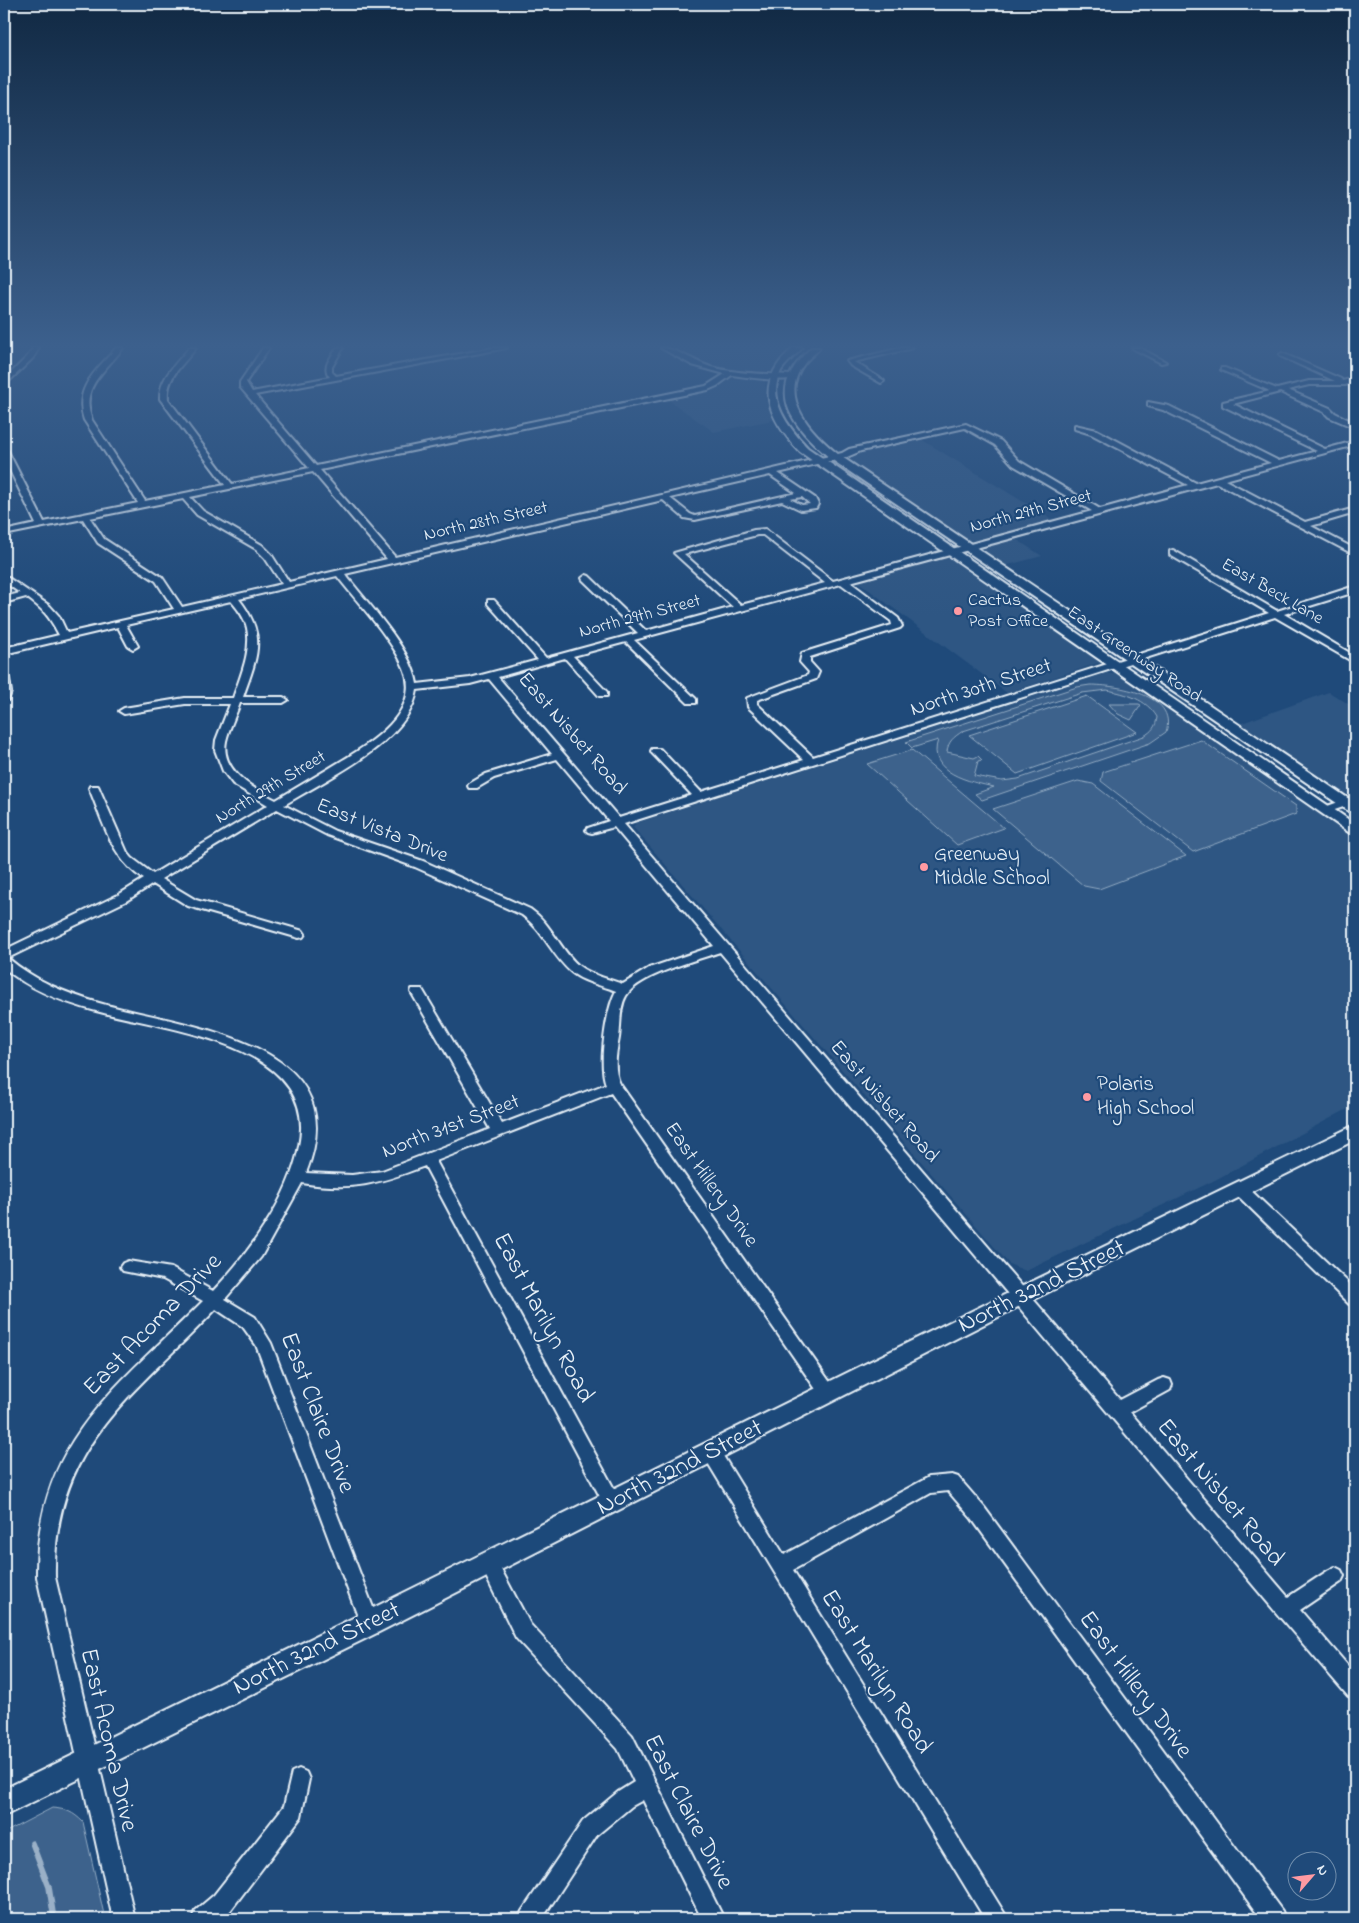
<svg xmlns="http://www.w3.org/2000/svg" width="1359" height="1923" font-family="'Indie Flower',sans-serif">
<rect width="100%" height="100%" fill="#1f4a7a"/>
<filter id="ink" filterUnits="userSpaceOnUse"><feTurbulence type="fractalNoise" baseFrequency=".02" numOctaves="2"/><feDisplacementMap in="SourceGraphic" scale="10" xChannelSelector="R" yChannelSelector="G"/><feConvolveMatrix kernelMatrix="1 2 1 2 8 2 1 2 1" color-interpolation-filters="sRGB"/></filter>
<g filter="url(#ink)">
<g fill="#2e5683">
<polygon points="673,348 792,348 773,371 763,373 744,372 702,363"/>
<polygon points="732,377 765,381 766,400 773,420 714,432 667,399 714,389"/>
<polygon points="919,438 1053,520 979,540 967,540 845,458 849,455"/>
<polygon points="1016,539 1042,556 1004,566 983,551 985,547"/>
<polygon points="945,557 954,559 1102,662 1007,693 857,581"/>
<polygon points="1107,673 1121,675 1355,837 1355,1105 1215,1180 1026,1271 1009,1264 633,827 636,823"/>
<polygon points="1329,692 1355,708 1355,792 1350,794 1339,792 1239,724"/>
</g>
<g fill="#3c628c" stroke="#92aac2" fill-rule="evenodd">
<path d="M1090,685c26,0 88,9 76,47l-16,11 -168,57 -7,-6 19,-7c-23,-5 -68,-14 -56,-47l-26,8 -6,-6 171,-55zM1107,690c20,4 39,9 50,27 -1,10 -5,14 -13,19l-126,43 -16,2 -28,-5 4,-15 4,-1 -4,-4 -4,2 -27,-6c1,-11 7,-15 16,-21l119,-38z"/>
<polygon points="1087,696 1137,732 1017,774 969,735"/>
<polygon points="1109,704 1139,704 1141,705 1131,720 1118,714"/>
<polygon points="1201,740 1296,806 1296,814 1193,852 1101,781 1103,772"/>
<polygon points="912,750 1004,828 957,845 867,764"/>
<polygon points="1078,781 1093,784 1186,856 1099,889 1084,886 993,809"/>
<path d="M52,1808c14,1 21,4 31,14l22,97h-101v-86z"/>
</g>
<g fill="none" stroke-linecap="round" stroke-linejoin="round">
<polyline stroke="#9ab0c7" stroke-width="5.5" points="32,1843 49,1887 54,1919"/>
<defs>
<g id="minor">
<polygon points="33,348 39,348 33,358 4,386 4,380 28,356"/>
<path d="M116,348h7c-18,24 -44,39 -31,72l53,81 80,-16 -65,-86c-1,-21 17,-36 29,-51h7c-12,16 -30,29 -28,51l64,85 77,-16 -69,-81v-5l23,-34h6l-23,34 6,10 78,-15c-9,-10 1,-19 7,-29h6l-11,19v5l4,4 157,-28h14l-252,47 61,71 390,-80 19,-12 -33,-9 -31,-17c15,0 34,14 50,19 27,7 55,7 82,8l3,2c-10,6 -51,0 -64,-2l-15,11 -9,4 -388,80 75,87 447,-104 7,-4 117,-25 35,17 18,20 81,48 88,-24 -97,-51 -16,-5v-4l22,5 99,53 75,-20 -108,-53 -15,-4v-4l21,4 110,55 38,-10 -94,-45v-4l47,-11 -49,-21v-2h4l52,21 32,-8h26l-55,-25v-2l2,-1 59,26 1,2 13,-3v4l-10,3h-36l-21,5 42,18 5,5 20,10v5l-26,-11 -5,-5 -44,-20 -47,12 92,45 30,-8v4l-130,35 80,42 50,-14v5l-44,13 44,23v6l-138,-72 -367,99 48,36 4,8 -2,2 -90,29v5l9,10 -3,7 -59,21v4l56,53 456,-144 -99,-58v-4l3,-1 104,61 78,-25v6l-71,22 71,42v7l-80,-46 -651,207 496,576 38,-20 6,-2 6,2 2,5 -2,5 -40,22 158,185 41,-27 6,-3 6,3 3,6 -3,6 -41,28 55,64v25l-7,-3 -69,-80 -559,-664c-23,8 -82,23 -94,44 -7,12 -5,29 -7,42 -3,16 -6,31 1,46l214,304 2,5 -2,5 -6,2 -6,-2 -211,-305 -175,68 182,335 3,6 -3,6 -6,2 -6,-2 -181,-342c-47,18 -73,25 -123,17l-41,74 -36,42 30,18 16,26 108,280 -2,7 -7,2 -7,-2 -107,-285 -13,-18 -27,-18c-82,86 -164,136 -161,268l80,342h-22l-76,-342c-2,-136 80,-189 166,-276l-40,-22 -40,-8 -3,-4 3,-4 5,-2 43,7 42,23c36,-38 76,-92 86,-145 22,-104 -135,-116 -203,-135 -34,-9 -66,-21 -92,-43v-18l114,-55 26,-16c-32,-19 -41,-58 -55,-91l1,-2h8l1,2 28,64 5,6 21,16 115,-69 -35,-21 -10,-13 -8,-21 1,-10 14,-36h-45l-61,10 -5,-3 5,-3 61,-10h48c7,-21 19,-47 14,-70 -2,-10 -9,-19 -16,-27l-105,24 12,21 -5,3 -5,-3 -10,-19 -114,27v-6l55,-13c-10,-19 -15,-25 -33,-38l-22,6v-6l16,-4 -16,-11v-7l46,31 9,10 8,17 107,-24 -18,-28 -58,-38 -15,-24 -79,16v-4l32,-7 -32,-66v-9l4,2 36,71 94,-19 -54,-83c-11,-32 13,-50 32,-72zM965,428l30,17 18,20 79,46 -259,70 -68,-52 -11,1 -80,23 59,54 -87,24 -57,-55 -3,-1 -4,3 1,2 55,53 -92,25 -52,-58h-6v4l50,56 -68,18 -53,6c-5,-35 -50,-81 -72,-110l318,-74 21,18 11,2 87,-19 19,9 15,-2 2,-4 -3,-6 -37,-25 69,-16 14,-6zM313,472l74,87 -98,23 -18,-28 -9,-9 -59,-34 -13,-14zM770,475l26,18 -101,23 -5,-2 -20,-16zM802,497l8,7 -8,1 -12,-6zM183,499l14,16 59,34 9,9 17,26 -100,23 -20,-30 -58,-38 -14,-21zM757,535h6l62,48 -84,22 -57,-51zM337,576c20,26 56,64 67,92 20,48 -43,81 -76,101 -17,10 -35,21 -52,31 -22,-11 -56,-29 -50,-59 3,-13 10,-26 14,-38h43l5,-3 -5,-3h-40c14,-40 25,-61 -4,-98zM841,584l50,37 1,4 -90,28 -2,9 9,10 -1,3 -61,23 1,9 56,53 -103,32 -41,-43h-8l-1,2 1,2 40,42 -73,23 -121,-141 67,-19 34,38h8v-4l-34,-36 53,-14 62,61h8v-4l-62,-59zM489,679l63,75 -66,20 -17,10 -1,2 1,2h8l17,-10 63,-19 52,62 -21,7 -2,2 2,2 4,1 22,-6 100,119 -65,22 -26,16c-15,-5 -32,-9 -44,-18 -20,-17 -27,-42 -49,-57l-107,-48 -88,-30 -51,-26c42,-26 126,-63 133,-115l53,-6zM277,809l50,26 88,32 107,48c21,15 29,39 48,56 12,11 31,14 46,20 -10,18 -18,74 -10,93l-104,40 -80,-135h-10l-1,3 79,137 -108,42 -30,4 -46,-2c54,-134 -124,-146 -207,-170 -34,-10 -64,-22 -91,-45l118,-57 27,-17 35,22 111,32 4,-1 2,-3 -2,-3 -107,-31 -35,-21z"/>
<polygon points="900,348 913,348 854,362 883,380 884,381 881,383 851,366 847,361"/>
<polygon points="1132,348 1140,348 1166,362 1161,363"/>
<polygon points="1349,348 1355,348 1355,353"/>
<polygon points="4,676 9,679 11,692 8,700 4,701"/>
<polygon points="1355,796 1355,803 1326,813 1320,810 1322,808"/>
<polygon points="1240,1183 1245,1185 1355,1289 1355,1306 1349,1304 1235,1193 1233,1189 1235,1185"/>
<polygon points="711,1444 717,1446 784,1555 929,1477 952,1475 958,1477 984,1507 1282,1911 1285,1919 1261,1919 972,1519 948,1491 931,1493 793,1570 1008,1919 985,1919 705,1458 702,1452 705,1446"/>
<polygon points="489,1555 495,1558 530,1624 632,1735 724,1919 702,1919 643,1800 632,1806 597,1835 542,1919 519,1919 522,1911 583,1821 618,1792 634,1782 618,1749 516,1638 480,1564 483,1558"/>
<polygon points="299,1769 306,1772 309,1779 301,1817 230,1911 219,1919 192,1919 195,1911 214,1895 284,1806 292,1772"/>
</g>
<g id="major">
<path d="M793,348h9c-7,8 -15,14 -21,23 -15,29 8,57 27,77l547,376v10l-5,-1 -550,-381c-32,-34 -48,-68 -7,-104z"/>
<path d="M811,348h9c-5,6 -12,10 -16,16 -27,35 9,70 35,91l516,348v10l-5,-1 -519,-353c-40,-34 -68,-68 -20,-111z"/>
<polygon points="1355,1125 1355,1140 1012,1310 379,1632 4,1816 4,1789 361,1614 998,1298"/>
</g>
</defs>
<use href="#minor" stroke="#e8f1f8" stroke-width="4"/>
<use href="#major" stroke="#e8f1f8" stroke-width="4"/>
<use href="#minor" fill="#1f4a7a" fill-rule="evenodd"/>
<use href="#major" fill="#1f4a7a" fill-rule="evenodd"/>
</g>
</g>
<linearGradient id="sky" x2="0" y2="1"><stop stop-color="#112943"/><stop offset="0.56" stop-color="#3c608d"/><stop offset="1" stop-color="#3c608d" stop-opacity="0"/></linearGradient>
<rect width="1359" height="617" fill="url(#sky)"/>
<g fill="#ff9aa2" stroke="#1f4a7a" stroke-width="2">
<circle cx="958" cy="611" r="5"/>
<circle cx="924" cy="867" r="5"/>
<circle cx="1087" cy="1097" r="5"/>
</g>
<g text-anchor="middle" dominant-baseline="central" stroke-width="4.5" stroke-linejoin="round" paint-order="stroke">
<g font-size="18" fill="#e8f1f8" stroke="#1f4a7a">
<text transform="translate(1031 512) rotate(-15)">North 29th Street</text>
<text transform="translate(486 522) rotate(-13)">North 28th Street</text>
<text transform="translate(1272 592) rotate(30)">East Beck Lane</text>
<text transform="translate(640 617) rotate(-15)">North 29th Street</text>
<text transform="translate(1134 655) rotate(34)">East Greenway Road</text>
<text transform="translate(271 788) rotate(-31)">North 29th Street</text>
</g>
<g font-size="18" fill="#e8f1f8" stroke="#1f4a7a" text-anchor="start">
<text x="968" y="601">Cactus<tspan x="968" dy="21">Post Office</tspan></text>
</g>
<g font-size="21" fill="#e8f1f8" stroke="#1f4a7a">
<text transform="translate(981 688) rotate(-18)">North 30th Street</text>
<text transform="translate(572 734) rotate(49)">East Nisbet Road</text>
<text transform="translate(382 831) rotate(22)">East Vista Drive</text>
<text transform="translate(884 1102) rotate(49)">East Nisbet Road</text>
<text transform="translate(451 1127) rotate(-21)">North 31st Street</text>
<text transform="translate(711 1185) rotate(55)">East Hillery Drive</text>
</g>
<g font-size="21" fill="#e8f1f8" stroke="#1f4a7a" text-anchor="start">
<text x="934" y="855">Greenway<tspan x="934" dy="24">Middle School</tspan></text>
<text x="1097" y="1085">Polaris<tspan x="1097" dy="24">High School</tspan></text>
</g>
<g font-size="25" fill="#e8f1f8" stroke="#1f4a7a">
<text transform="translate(1042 1287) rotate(-26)">North 32nd Street</text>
<text transform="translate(543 1318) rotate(62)">East Marilyn Road</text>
<text transform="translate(153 1325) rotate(-46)">East Acoma Drive</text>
<text transform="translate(317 1413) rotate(69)">East Claire Drive</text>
<text transform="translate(680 1468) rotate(-27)">North 32nd Street</text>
<text transform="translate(1220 1493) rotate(50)">East Nisbet Road</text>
<text transform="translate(317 1649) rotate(-26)">North 32nd Street</text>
<text transform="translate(876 1672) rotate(58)">East Marilyn Road</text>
<text transform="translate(1135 1685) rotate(54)">East Hillery Drive</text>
<text transform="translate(108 1740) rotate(77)">East Acoma Drive</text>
<text transform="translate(688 1812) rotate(63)">East Claire Drive</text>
</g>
</g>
<rect width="1359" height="1923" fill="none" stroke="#1f4a7a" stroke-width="20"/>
<rect x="10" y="10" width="1339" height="1903" fill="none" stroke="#e8f1f8" stroke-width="2" filter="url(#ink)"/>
<g transform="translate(1312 1876) rotate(62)"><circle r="24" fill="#1f4a7a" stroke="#6f8dac"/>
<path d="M0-4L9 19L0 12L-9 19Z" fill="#ff9aa2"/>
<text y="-8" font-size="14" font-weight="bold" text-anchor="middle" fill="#e8f1f8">N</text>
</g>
</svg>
